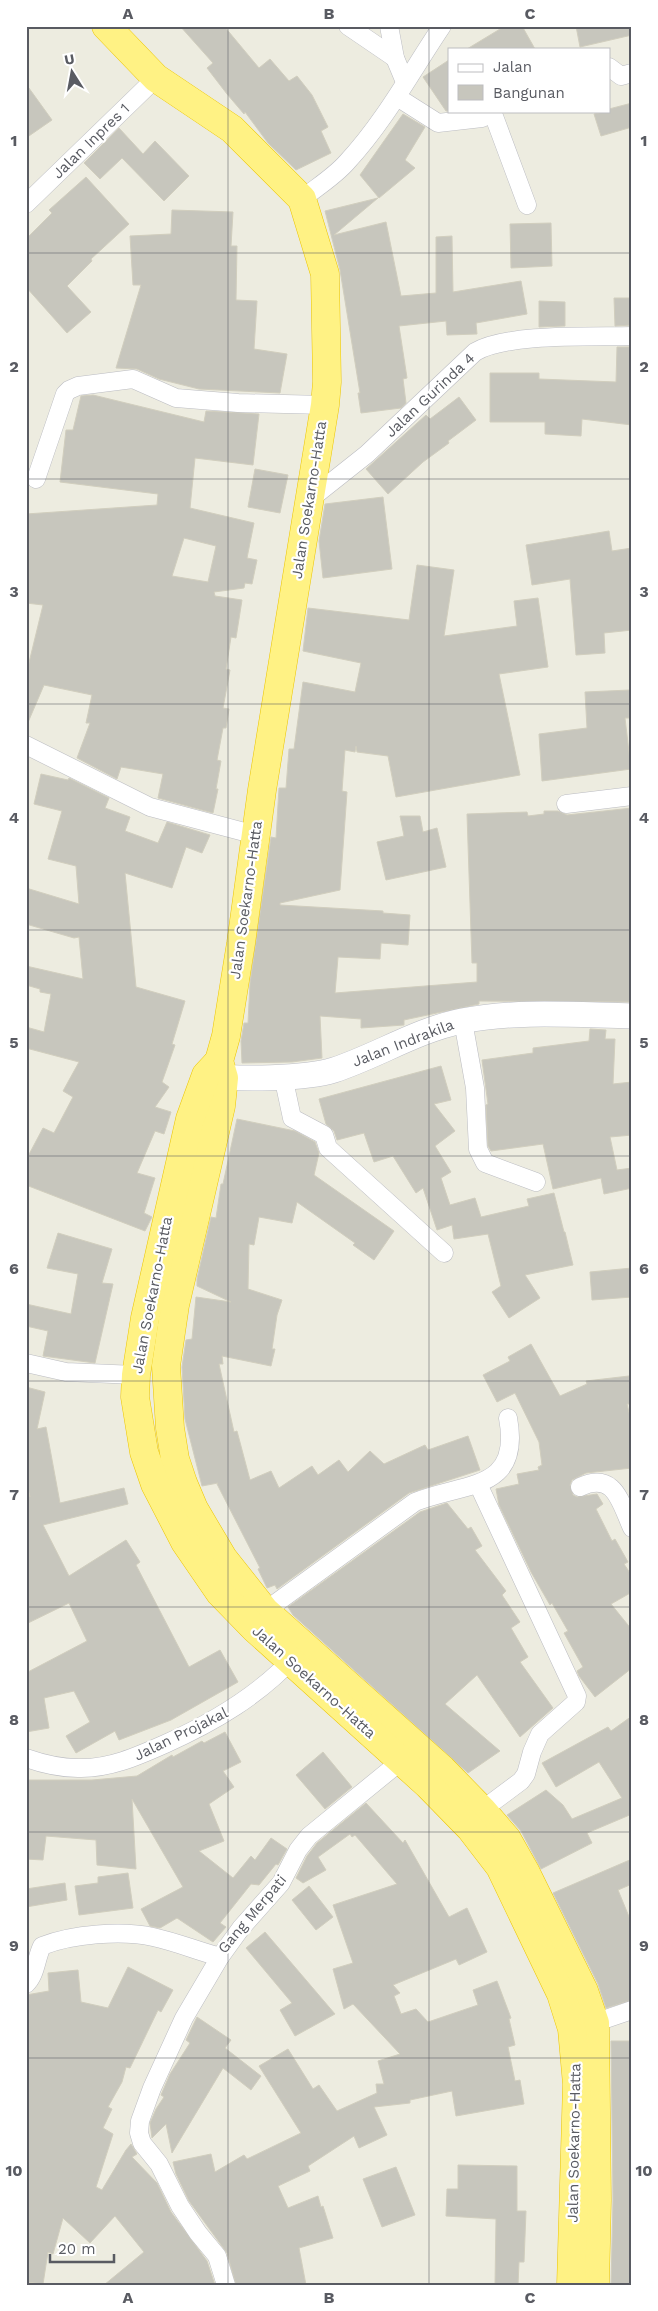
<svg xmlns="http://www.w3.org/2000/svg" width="658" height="2311" font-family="'Work Sans',sans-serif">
<rect width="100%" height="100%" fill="#edece0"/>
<g fill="#c7c6bd" stroke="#d1cebe" fill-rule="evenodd">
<polygon points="180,26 224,26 259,68 270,59 289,81 297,76 312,95 328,127 321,131 331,153 296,170 268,143 245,112 244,114 227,94 207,68 213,63"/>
<polygon points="505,26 522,26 535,49 467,49"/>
<polygon points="576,26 632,26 632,35 580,47"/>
<polygon points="449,60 449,111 446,111 423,77"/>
<polygon points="26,84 52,120 26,138"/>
<polygon points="632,103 632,127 601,136 594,114 609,111 609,109"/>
<polygon points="403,114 425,127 405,160 415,168 379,198 360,175"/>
<polygon points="119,128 143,154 155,141 189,176 164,201 122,158 100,179 84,163"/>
<polygon points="86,177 129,224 91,259 92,261 67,286 91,312 67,333 26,287 26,239 52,213 49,210"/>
<polygon points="378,198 334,235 386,222 401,296 436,293 436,237 452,236 453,292 521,281 527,314 476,323 477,334 447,335 446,321 399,326 407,378 403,379 406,403 401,408 361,413 358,393 360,393 340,270 325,211"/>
<polygon points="172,210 233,212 231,246 237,246 236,300 257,301 254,349 287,354 280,393 199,389 159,379 137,369 116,368 141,285 133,285 130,236 171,234"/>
<polygon points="551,223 552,266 511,268 510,224"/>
<polygon points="614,298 632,298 632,325 615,326"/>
<polygon points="539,301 565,302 565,326 539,327"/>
<polygon points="617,347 632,347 632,425 582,419 581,436 545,434 545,422 490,422 490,373 539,373 539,379 616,382"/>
<path d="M93,395l111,27 2,-11 53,3 -6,51 -58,-7 -5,50 64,15 -7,35 10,2 -5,24 -7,-1 -1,5 -30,4 1,4 27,4 -6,38 -5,-1 -5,32 4,1 -7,38 6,1 -3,19h-3l-6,32 4,1 -5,28h2l-5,24 -55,-15 5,-24 -42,-7 -4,12 -40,-21 13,-35h-4l6,-28 -48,-10 -18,42v-52l17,-70 -17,-2v-89l131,-9 1,-11 -98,-12 6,-52h7l8,-34zM184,538l32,8 -8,36 -36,-6z"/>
<polygon points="459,397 476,420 448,441 449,443 423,462 388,494 366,469 426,415 430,419"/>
<polygon points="255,469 288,475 280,513 248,507"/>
<polygon points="383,497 392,569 323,578 319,541 325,504"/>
<polygon points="609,531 612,551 632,548 632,630 604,633 605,653 576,655 570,579 532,585 526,545"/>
<polygon points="417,565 454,570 444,636 517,626 514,601 538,598 548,667 499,674 520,775 396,797 388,756 357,752 356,746 355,752 345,750 342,791 347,792 340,890 280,903 280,905 383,911 383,913 410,915 408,945 381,943 380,959 338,957 335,993 477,982 477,963 472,963 467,814 527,812 528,816 544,814 544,811 558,811 567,815 632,808 632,1002 479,1001 479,1004 404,1020 404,1025 361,1028 361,1019 320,1016 322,1058 292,1062 242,1063 241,1041 244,1023 248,1023 250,983 271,837 276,838 279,788 286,788 289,749 294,749 303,682 355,692 361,663 303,651 308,608 409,620"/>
<polygon points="630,690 631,718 625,718 631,769 542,781 539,734 587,728 585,692"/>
<polygon points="41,774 68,780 69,778 109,798 105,808 130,817 125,831 158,843 167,822 210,835 202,853 186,847 172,888 125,873 136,987 185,1001 172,1044 175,1045 162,1082 169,1087 155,1107 171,1112 164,1134 155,1131 137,1173 155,1178 144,1213 152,1217 145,1231 26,1185 26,1160 43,1128 54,1133 73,1097 63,1091 79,1062 26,1048 26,1027 44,1032 51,994 40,992 40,989 26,985 26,966 83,979 79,937 74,938 26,924 26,888 79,904 76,866 48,859 62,811 34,804"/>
<polygon points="400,816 420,816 423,832 437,828 446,867 386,880 377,842 404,836"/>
<polygon points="590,1029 606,1030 605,1039 615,1039 613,1084 632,1082 632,1135 610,1137 617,1170 632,1168 632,1188 604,1194 601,1178 553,1189 543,1144 491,1151 488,1146 486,1105 488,1104 482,1060 533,1053 533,1048 589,1041"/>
<polygon points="441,1066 451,1100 434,1104 455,1131 435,1146 451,1172 441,1178 450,1205 475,1198 481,1217 529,1206 527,1199 554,1193 564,1232 565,1232 573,1265 525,1275 540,1298 509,1318 492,1292 501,1286 488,1234 454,1239 452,1225 437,1230 423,1188 416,1193 393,1156 374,1162 364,1133 337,1140 334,1131 326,1124 319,1099"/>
<polygon points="237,1119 295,1131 315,1142 319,1153 314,1175 394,1231 374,1260 353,1245 355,1243 297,1202 292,1223 259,1217 254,1245 249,1244 248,1289 282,1300 277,1315 272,1349 275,1349 271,1366 222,1356 223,1364 219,1364 234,1432 237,1431 250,1480 271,1471 279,1488 312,1466 318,1475 339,1460 348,1472 370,1451 384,1464 425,1445 428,1450 468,1436 480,1470 409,1493 277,1589 275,1585 267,1588 258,1569 260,1568 217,1484 218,1483 202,1486 185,1419 182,1367 186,1340 192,1339 196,1297 231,1302 197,1286 197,1279 211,1217 216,1218 221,1184 223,1184"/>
<polygon points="58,1233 112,1249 102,1283 113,1284 95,1363 43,1356 48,1331 26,1326 26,1304 71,1314 78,1274 47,1268"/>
<polygon points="632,1268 632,1297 592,1300 590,1272"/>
<polygon points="531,1344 560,1396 587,1384 586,1381 629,1376 632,1404 627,1404 632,1425 632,1434 630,1435 632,1468 586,1473 572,1480 570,1485 573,1495 577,1497 597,1494 603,1504 596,1509 612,1541 615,1539 628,1562 624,1564 632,1576 632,1592 611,1604 632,1630 632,1668 595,1697 579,1676 577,1671 583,1667 564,1633 568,1631 552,1603 550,1605 531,1572 499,1505 496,1489 519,1484 517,1474 539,1470 538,1467 542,1465 539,1442 515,1393 497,1402 483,1375 510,1361 508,1357"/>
<polygon points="26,1387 45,1392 37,1429 46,1427 60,1503 124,1488 128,1504 43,1525 69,1576 126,1540 140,1562 136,1565 189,1667 220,1650 238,1682 171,1720 119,1740 115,1731 76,1753 66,1736 90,1722 74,1691 44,1698 49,1728 26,1732 26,1673 87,1641 69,1603 26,1624 26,1490 30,1497 26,1479"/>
<polygon points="447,1503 468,1529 471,1527 482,1546 475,1550 506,1591 502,1595 520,1622 511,1628 528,1657 520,1662 553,1708 520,1737 477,1675 445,1704 500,1751 468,1773 293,1615 288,1607 420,1512"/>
<polygon points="632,1716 632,1814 587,1833 592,1843 541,1869 521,1831 507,1815 546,1790 563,1805 572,1819 622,1798 599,1762 556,1787 542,1763 608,1727 611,1731"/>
<polygon points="225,1732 241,1762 223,1771 234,1787 209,1804 224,1841 199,1851 233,1878 251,1856 255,1860 271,1838 287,1849 278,1865 276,1864 259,1885 251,1884 220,1923 226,1927 213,1942 177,1918 160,1928 150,1926 141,1909 183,1887 132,1799 136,1869 97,1865 96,1840 46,1836 43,1860 26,1859 26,1780 92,1780 137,1776 172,1755 173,1757 202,1741 204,1743"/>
<polygon points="323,1752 352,1787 325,1809 296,1775"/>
<polygon points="366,1803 403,1843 405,1840 449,1917 467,1908 487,1952 459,1965 456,1959 393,1985 400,1993 394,1996 401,2014 416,2009 428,2022 478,2005 473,1990 497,1981 511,2018 509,2019 515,2045 508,2047 515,2081 520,2080 524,2104 456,2116 452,2091 410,2100 410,2103 374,2107 387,2135 359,2148 354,2136 308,2166 310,2171 278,2186 288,2208 318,2196 321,2207 323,2206 333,2238 299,2248 306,2285 236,2285 227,2253 189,2201 176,2174 173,2162 211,2154 215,2172 244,2155 247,2159 301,2133 259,2066 288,2049 313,2089 319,2085 337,2111 377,2093 376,2084 384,2084 378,2061 400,2054 353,2004 344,2009 333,1969 353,1963 333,1905 397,1884 355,1835 352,1837 350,1834 318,1857 326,1870 303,1883 296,1878 307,1856 317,1843"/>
<polygon points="632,1859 632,1884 618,1890 632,1924 632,2000 606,2008 598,1984 553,1893"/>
<polygon points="128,1873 133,1908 79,1915 75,1886 98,1883 98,1877"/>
<polygon points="65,1883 67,1900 26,1907 26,1889"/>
<polygon points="309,1886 333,1917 316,1930 292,1900"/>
<polygon points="265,1932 335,2014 295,2036 280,2010 292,2003 246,1948"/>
<polygon points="128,1967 173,1990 161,2012 158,2010 130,2068 126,2067 122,2082 108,2107 112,2109 103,2128 113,2134 96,2187 102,2190 126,2150 131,2144 137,2154 132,2157 157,2183 171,2212 207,2261 215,2285 104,2285 144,2252 115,2216 90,2243 63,2218 53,2254 48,2252 43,2284 26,2282 26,1995 49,1991 48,1973 78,1970 81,2002 108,2008"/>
<polygon points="197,2017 231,2040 225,2048 261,2076 251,2090 223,2068 172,2153 166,2124 152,2138 150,2123 156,2109 164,2097 161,2095 170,2074 190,2043 186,2040"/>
<polygon points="611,2041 632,2041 632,2285 611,2285 613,2200"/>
<polygon points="458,2165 517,2166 517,2211 526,2211 524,2262 519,2262 518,2285 495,2285 496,2219 446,2216 447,2189 458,2189"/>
<polygon points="396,2167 415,2215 382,2227 363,2179"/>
</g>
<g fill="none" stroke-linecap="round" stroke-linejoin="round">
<defs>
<g id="street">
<polyline points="348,26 395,58"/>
<polyline points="389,26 395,58 405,82"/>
<polyline points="609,67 621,76 632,73"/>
<polyline points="397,97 438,123 482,118 484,111"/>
<polyline points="492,111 527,205"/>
<path d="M302,199c15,-12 33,-23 45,-37 38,-41 64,-90 95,-136"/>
<polyline points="26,204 156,78"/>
<polyline points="36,479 65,394 69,390 78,386 133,379 176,398 238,403 325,405"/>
<path d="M309,500l58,-46 108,-102c32,-19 117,-15 157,-16"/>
<polyline points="26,745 150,807 256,835"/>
<polyline points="566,804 632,796"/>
<polyline points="463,1021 475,1088 478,1149 485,1163 536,1182"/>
<polyline points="283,1076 292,1118 324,1135 328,1148 444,1253"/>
<polyline points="26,1363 66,1372 136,1375"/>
<polyline points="478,1484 577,1696 576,1702 540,1734 532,1752 526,1774 521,1781 482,1810"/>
<path d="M580,1487c35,-16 40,15 52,41"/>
<path d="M265,1611l150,-109c49,-20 107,-10 93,-84"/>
<path d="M26,1758c17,6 35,10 52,10 31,1 60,-12 87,-24 49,-22 95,-49 131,-89"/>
<path d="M26,1984c10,-9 10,-26 16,-38 30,-12 80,-16 111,-9 23,5 45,14 67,20"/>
<polyline points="585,2026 632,2010"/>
<polyline points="226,2285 217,2256 198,2233 180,2206 159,2164 142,2143 139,2133 140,2121 152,2088 184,2018 220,1957 241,1928 281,1883 298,1850 309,1836 401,1761"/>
</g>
<path id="secondary" d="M206,1075c31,5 99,4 128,-5 43,-14 83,-40 128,-49 55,-11 114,-6 170,-5"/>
<g id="highway">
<polyline points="106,26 156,78 232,129 302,199 325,274 327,382 325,405 262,790 241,943 226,1036 219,1061 224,1078 221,1106 175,1305 166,1366 170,1428 175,1459 183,1483 194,1509 223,1558 265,1611 442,1769 482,1810 507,1839 525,1871 584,1991 595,2023 597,2200 595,2285"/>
<polyline points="219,1061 206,1075 190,1119 145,1318 136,1375 135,1397 144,1452 155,1484 185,1542 220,1593 254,1628 428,1785 470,1828 500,1867 561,1994 572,2029 577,2084 571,2285"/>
</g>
</defs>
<use href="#street" stroke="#bbbcc2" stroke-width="19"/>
<use href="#secondary" stroke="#bbbdc5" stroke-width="26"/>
<use href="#highway" stroke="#ecc500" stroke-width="29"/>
<use href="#street" stroke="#fff" stroke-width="18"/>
<use href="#secondary" stroke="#fff" stroke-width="25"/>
<use href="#highway" stroke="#fff284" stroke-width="28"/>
</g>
<path fill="none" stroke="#595b62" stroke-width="1" stroke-opacity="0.55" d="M228,26v2259M429,26v2259M26,253h606M26,479h606M26,704h606M26,930h606M26,1156h606M26,1381h606M26,1607h606M26,1832h606M26,2058h606"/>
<g text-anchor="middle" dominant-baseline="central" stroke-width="4.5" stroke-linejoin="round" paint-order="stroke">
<g font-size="15" fill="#595b62" stroke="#fff">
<text transform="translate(91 141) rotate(-44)">Jalan Inpres 1</text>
<text transform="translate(430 395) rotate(-43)">Jalan Gurinda 4</text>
<text transform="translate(309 500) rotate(-81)">Jalan Soekarno-Hatta</text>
<text transform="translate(246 900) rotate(-82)">Jalan Soekarno-Hatta</text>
<text transform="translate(403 1043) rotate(-21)">Jalan Indrakila</text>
<text transform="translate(152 1295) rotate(-79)">Jalan Soekarno-Hatta</text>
<text transform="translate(314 1682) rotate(42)">Jalan Soekarno-Hatta</text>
<text transform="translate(181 1734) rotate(-26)">Jalan Projakal</text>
<text transform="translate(252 1914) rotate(-50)">Gang Merpati</text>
<text transform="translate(574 2143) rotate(-89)">Jalan Soekarno-Hatta</text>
</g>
</g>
<rect width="658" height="2311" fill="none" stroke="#ffffff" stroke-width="55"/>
<rect x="448" y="48" width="162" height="65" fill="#ffffff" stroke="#bdbdc0"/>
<rect x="458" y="64" width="25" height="8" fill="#ffffff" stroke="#bdbdc0"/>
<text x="493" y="72" font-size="15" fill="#595b62">Jalan</text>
<rect x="458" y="85" width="25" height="15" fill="#c7c6bd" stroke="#bdbdc0"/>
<text x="493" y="98" font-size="15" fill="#595b62">Bangunan</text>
<g transform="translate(72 72) rotate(349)" stroke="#ffffff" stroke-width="4" paint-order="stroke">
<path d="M0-4L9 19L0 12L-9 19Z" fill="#595b62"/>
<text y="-8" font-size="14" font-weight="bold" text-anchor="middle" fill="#595b62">U</text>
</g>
<path d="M50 2254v8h64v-8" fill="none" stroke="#595b62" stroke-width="2.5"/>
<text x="58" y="2254" font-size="15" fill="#595b62" stroke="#ffffff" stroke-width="4" paint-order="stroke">20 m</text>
<rect x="28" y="28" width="602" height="2256" fill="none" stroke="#595b62" stroke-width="2"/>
<g font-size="16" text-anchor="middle" font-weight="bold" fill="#595b62">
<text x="128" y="19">A</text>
<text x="329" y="19">B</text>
<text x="530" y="19">C</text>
<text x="14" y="146">1</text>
<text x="644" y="146">1</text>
<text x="14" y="372">2</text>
<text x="644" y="372">2</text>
<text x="14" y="597">3</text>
<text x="644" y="597">3</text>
<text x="14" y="823">4</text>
<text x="644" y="823">4</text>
<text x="14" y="1048">5</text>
<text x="644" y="1048">5</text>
<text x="14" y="1274">6</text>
<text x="644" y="1274">6</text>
<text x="14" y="1500">7</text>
<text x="644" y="1500">7</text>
<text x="14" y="1725">8</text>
<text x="644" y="1725">8</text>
<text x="14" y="1951">9</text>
<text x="644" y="1951">9</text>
<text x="14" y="2176">10</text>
<text x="644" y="2176">10</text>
<text x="128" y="2303">A</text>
<text x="329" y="2303">B</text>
<text x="530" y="2303">C</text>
</g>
</svg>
